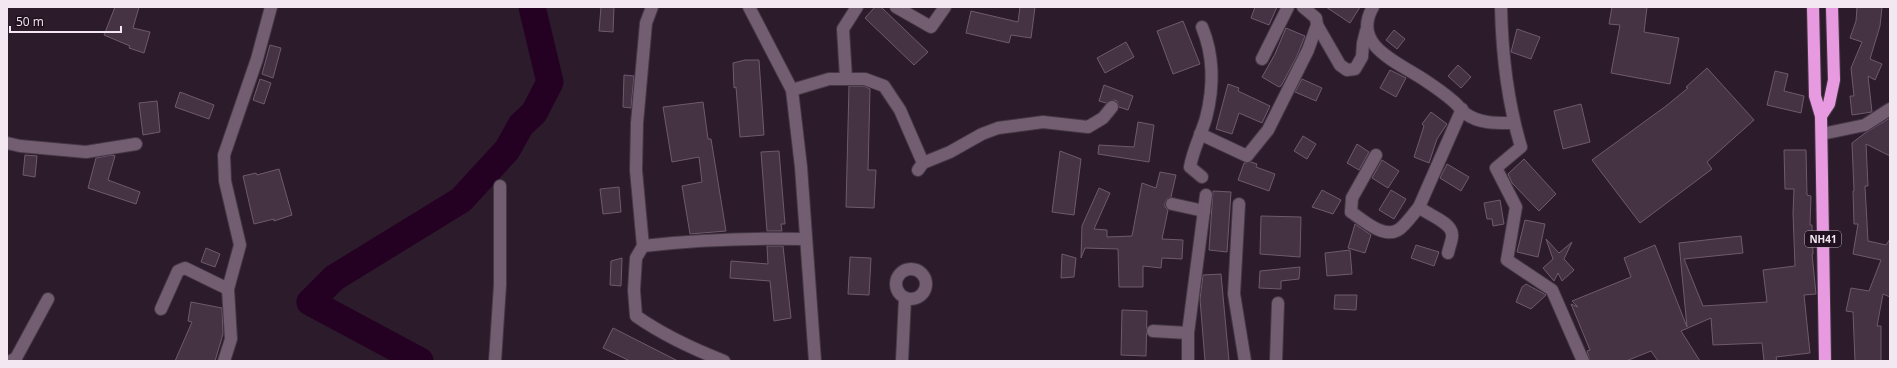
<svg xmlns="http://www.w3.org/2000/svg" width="1897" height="368" font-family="'Open Sans',sans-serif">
<rect width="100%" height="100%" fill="#2c1b2a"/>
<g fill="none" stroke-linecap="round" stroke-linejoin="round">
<polyline stroke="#240023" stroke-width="27" points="420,361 310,302 334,278 461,200 507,150 521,125 534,113 550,82 532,7"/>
</g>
<g fill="#453243" stroke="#6e5a6c">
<polygon points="115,7 139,7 133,28 150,32 144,53 129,48 130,46 104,35"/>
<polygon points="601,7 614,7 613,32 599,31"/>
<polygon points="875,7 881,7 928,52 914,65 865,18"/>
<polygon points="1020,7 1035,7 1031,38 1011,35 1009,43 966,33 971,11 1018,22"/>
<polygon points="1255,7 1277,7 1269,25 1251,18"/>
<polygon points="1326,7 1360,7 1350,23"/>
<polygon points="1612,7 1647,7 1644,32 1679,38 1670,84 1611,73 1620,25 1609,24"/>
<polygon points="1857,7 1882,7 1880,26 1870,59 1882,64 1875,80 1868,76 1872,112 1852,115 1850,96 1854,96 1851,68 1862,42 1850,38 1856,21"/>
<polygon points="1183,21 1200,64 1173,74 1157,31"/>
<polygon points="1286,28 1305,36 1296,58 1281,86 1279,87 1262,77 1275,54"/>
<polygon points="1517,29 1540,37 1531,59 1511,52"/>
<polygon points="1394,30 1405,39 1397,49 1386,40"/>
<polygon points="1126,42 1134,57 1105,73 1097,58"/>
<polygon points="270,45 281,48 273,78 262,74"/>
<polygon points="745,60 759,60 764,135 740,137 736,87 734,88 733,63"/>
<polygon points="1458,65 1471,77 1461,88 1448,76"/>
<polygon points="1707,68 1754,120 1707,162 1712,169 1640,223 1592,160 1666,106 1688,88 1686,87"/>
<polygon points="1390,70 1406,78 1396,97 1380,88"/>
<polygon points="1775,71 1788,74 1784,91 1804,96 1801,113 1767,105"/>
<polygon points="624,75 634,76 631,108 623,107"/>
<polygon points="260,79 271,83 264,104 253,100"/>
<polygon points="1302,79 1322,88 1316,101 1295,92"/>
<polygon points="1228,84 1239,88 1238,91 1270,106 1262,123 1239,113 1232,134 1216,129"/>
<polygon points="1104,85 1133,96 1128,110 1119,107 1117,101 1114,100 1106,103 1099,101"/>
<polygon points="849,86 864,86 870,89 868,170 876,170 874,208 846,207"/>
<polygon points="180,92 214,105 209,119 175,107"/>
<polygon points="157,101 160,132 143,135 139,103"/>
<polygon points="703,102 708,139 711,139 726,231 690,234 682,186 702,182 699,157 672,162 663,107"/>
<polygon points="1581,104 1590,142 1563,149 1554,111"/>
<polygon points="1431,112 1447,124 1437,139 1429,163 1414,157 1424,126 1422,124"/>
<polygon points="1890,118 1890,156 1866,144 1868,186 1865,186 1868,241 1886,245 1890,239 1890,297 1883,294 1877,326 1881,326 1881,361 1855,361 1853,312 1846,311 1851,288 1869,291 1881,260 1853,254 1858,224 1854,224 1853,191 1854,191 1852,143 1865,133"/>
<polygon points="1138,122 1154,125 1149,162 1098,154 1099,145 1134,147"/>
<polygon points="1303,136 1316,144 1307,159 1294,151"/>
<polygon points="1357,144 1369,152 1359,170 1347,163"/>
<polygon points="1784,150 1806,150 1807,195 1811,196 1810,225 1812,225 1813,254 1812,254 1816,294 1804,295 1810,353 1776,357 1777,361 1764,361 1762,343 1713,345 1711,318 1681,331 1700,361 1658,361 1651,351 1626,361 1590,361 1587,351 1590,350 1571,304 1578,307 1572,301 1631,277 1624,258 1655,245 1687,327 1679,243 1741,236 1743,253 1684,259 1703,306 1767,302 1763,270 1795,266 1793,213 1794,189 1785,189"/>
<polygon points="779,151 785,224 781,224 782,231 767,231 761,152"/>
<polygon points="1060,151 1081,159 1074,215 1052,212"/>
<polygon points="25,155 37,156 35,177 23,175"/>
<polygon points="112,155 115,156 108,180 140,192 136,204 88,188 96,158"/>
<polygon points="1524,159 1556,194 1539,211 1512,183 1508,174"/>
<polygon points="1382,160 1399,171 1388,188 1372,178"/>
<polygon points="1251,162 1257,164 1256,167 1275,174 1269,191 1238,180 1244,163"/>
<polygon points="1447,164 1469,177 1461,191 1440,178"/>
<polygon points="279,169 292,215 274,221 274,219 254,224 243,176 256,173 257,175"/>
<polygon points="1160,172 1176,175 1171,197 1167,199 1165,203 1165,207 1168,210 1162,239 1183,240 1182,259 1162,258 1161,268 1143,266 1143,287 1119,287 1118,249 1085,248 1081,258 1082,226 1099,188 1110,193 1094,229 1107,230 1107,237 1132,236 1142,183 1156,188"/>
<polygon points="619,187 621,212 603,214 600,189"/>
<polygon points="1322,190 1341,200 1333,214 1312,207"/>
<polygon points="1391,190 1406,199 1394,219 1379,210"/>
<polygon points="1213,191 1231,192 1227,252 1209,250"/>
<polygon points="1500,200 1504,224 1493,226 1492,219 1487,219 1484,203"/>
<polygon points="1261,216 1301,217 1300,257 1260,254"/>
<polygon points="1525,220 1545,224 1538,257 1517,252"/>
<polygon points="1355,224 1371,235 1365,253 1348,248"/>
<polygon points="1546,239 1559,253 1572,242 1564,259 1574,270 1562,281 1558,273 1554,281 1543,268 1553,259"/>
<polygon points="1416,245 1439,252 1434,266 1411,258"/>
<polygon points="767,246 783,246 791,318 774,321 770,281 730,278 731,261 768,264"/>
<polygon points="206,248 220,254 215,267 201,262"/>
<polygon points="1350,250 1352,274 1327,276 1325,253"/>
<polygon points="1062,254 1076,258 1074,277 1061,278"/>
<polygon points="850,257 871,258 869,295 848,294"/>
<polygon points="622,258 621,286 610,285 611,261"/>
<polygon points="1300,267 1299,279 1281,281 1281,289 1259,288 1260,271"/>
<polygon points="1221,274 1229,361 1205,361 1200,299 1203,275"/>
<polygon points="1526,284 1546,295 1531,309 1516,302 1522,287"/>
<polygon points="1335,295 1357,295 1356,310 1334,309"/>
<polygon points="191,302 222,308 223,334 215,361 175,361 192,322 188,321"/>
<polygon points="1122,310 1147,311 1146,356 1121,355"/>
<polygon points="613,328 678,361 630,361 603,348"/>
</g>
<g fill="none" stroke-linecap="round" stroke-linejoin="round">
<defs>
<g id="minor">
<polyline points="749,7 792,90 801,167 815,361"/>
<polyline points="896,7 931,27 945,7"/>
<path d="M1373,7c-23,39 27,56 53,74 9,6 19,13 27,20 5,4 9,10 13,13 14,10 32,9 48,9"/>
<path d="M1501,7c1,48 6,93 20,140l-25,21 20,39 -9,53 45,30 31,71"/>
<polyline points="1317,25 1340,65 1347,70 1355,69 1362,57 1363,43 1366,31"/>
<polyline points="1262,59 1288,7"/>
<polyline points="846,78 843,29 857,7"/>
<polyline points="792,90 829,79 865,79 884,86 900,110 923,163"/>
<polyline points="1200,134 1247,156 1268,130 1308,50 1317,25 1316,18 1303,7"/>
<polyline points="1822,134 1865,125 1890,109"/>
<polyline points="7,143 20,146 86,152 136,144"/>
<path d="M1376,155l-24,43 -1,14c11,7 32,27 47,18 7,-4 15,-16 21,-23"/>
<polyline points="918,170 923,163 950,152 982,134 998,128 1043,122 1088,127 1103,118 1112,107"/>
<path d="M1202,177l-12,-10c3,-17 11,-32 16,-49 8,-31 8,-62 -4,-91"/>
<polyline points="1172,204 1204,211"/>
<polyline points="1239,204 1234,294 1245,361"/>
<polyline points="643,246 636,170 637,123 646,23 652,7"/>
<path d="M1448,253c1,-6 5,-14 4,-19 -1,-12 -24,-19 -33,-27l43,-98"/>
<circle cx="911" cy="284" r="15"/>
<polyline points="161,309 178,271 185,268 228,289"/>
<polyline points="1153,331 1188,333 1188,361"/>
<polyline points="1188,333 1206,195"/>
<polyline points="11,361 16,358 48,299"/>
<polyline points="224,361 231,339 228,289 240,245 225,181 224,155 257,59 271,7"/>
<polyline points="495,361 500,285 500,186"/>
<path d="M724,361c-31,-12 -61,-26 -88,-45l-2,-26 2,-32 7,-12c54,-6 108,-8 162,-7"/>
<polyline points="902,361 905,298"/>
<polyline points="1276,361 1278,303"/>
</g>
<g id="highway">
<polyline points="1813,7 1815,96 1821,116 1825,361"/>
<polyline points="1821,116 1829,104 1834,80 1832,7"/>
</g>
</defs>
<use href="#minor" stroke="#453744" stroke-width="14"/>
<use href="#highway" stroke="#453744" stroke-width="14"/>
<use href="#minor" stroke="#725e70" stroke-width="12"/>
<use href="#highway" stroke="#e89ae1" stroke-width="12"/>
</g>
<g text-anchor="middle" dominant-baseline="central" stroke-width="3" stroke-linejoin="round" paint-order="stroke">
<rect fill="#221221" stroke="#b4a7b3" stroke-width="1" x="1805" y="231" width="36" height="16" rx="3"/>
<g font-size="10" font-weight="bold" fill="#f3e7f2">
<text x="1823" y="239">NH41</text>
</g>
</g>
<rect width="1897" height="368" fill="none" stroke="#f3e7f2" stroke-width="16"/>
<path d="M10 26v6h111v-6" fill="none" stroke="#f3e7f2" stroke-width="2"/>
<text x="16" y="26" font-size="12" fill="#f3e7f2" stroke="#221221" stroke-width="3" paint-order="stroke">50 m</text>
</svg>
